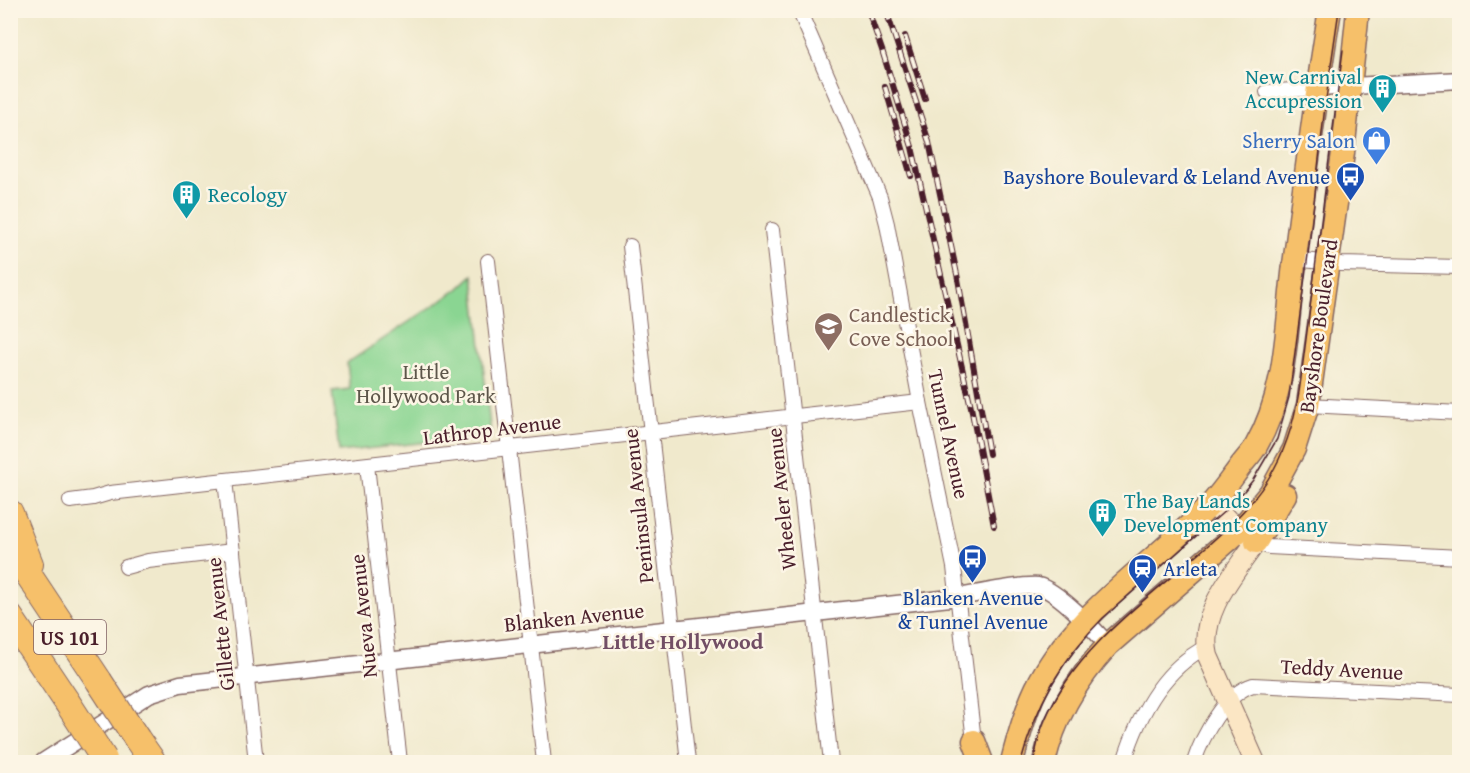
<svg xmlns="http://www.w3.org/2000/svg" width="1470" height="773" font-family="'Gentium Book Plus',serif">
<rect width="100%" height="100%" fill="#fcf5e5"/>
<filter id="ink" filterUnits="userSpaceOnUse"><feTurbulence type="fractalNoise" baseFrequency=".0167" numOctaves="2"/><feDisplacementMap in="SourceGraphic" scale="12" xChannelSelector="R" yChannelSelector="G"/><feConvolveMatrix kernelMatrix="1 2 1 2 8 2 1 2 1" color-interpolation-filters="sRGB"/></filter>
<filter id="wash" filterUnits="userSpaceOnUse"><feTurbulence type="fractalNoise" baseFrequency=".008" numOctaves="4" result="noise"/><feDisplacementMap in="SourceGraphic" scale="24" xChannelSelector="R" yChannelSelector="G"/><feGaussianBlur stdDeviation="1.35" result="paint"/><feColorMatrix in="noise" values="0 0 0 0 0 0 0 0 0 0 0 0 0 0 0 0 0 1.4 0 .05"/><feComposite in="paint" operator="in"/></filter>
<g filter="url(#wash)">
<rect width="100%" height="100%" fill="#f0e9cc"/>
<polygon fill="#8ad592" stroke="#6a7a5e" stroke-width="1.5" points="473,275 491,435 339,452 332,391 350,389 347,363 457,290"/>
</g>
<g filter="url(#ink)">
<g fill="none" stroke-linecap="round" stroke-linejoin="round">
<defs>
<g id="minor">
<polyline points="799,10 880,197 887,224 920,402 954,567 974,741"/>
<polyline points="1267,92 1317,88"/>
<polyline points="772,230 831,762"/>
<polyline points="630,246 688,762"/>
<polyline points="1294,259 1341,264 1460,267"/>
<polyline points="488,261 544,762"/>
<polyline points="1308,405 1460,413"/>
<polyline points="367,465 400,762"/>
<polyline points="225,480 256,762"/>
<polyline points="70,501 93,498 110,493 920,402"/>
<polyline points="1256,542 1269,547 1460,557"/>
<polyline points="126,567 148,561 233,551"/>
<path d="M1124,762c14,-46 38,-92 82,-115"/>
<path d="M1194,762c8,-25 31,-69 59,-77l207,10"/>
</g>
<g id="tertiary">
<polyline points="1317,88 1460,80"/>
<path d="M43,762l106,-68 31,-10 779,-87c18,-3 63,-13 79,-11 19,4 57,44 70,59"/>
</g>
<path id="secondary" d="M1212,503l19,21 25,18c-23,33 -58,72 -48,114l47,106"/>
<g id="primary">
<polyline points="1256,542 1285,495"/>
<polyline points="974,741 982,762"/>
<path d="M1012,762c6,-24 13,-50 24,-73 38,-78 118,-124 176,-186 10,-11 19,-24 28,-36 5,-7 12,-14 16,-21 33,-58 30,-125 39,-189 11,-83 21,-165 35,-247"/>
<path d="M1044,762c10,-45 33,-83 64,-117l131,-114 31,-38 24,-44 14,-44 35,-252 15,-143"/>
</g>
<g id="motorway">
<polyline points="10,513 30,564"/>
<polyline points="10,547 99,681"/>
<polyline points="10,617 67,702"/>
<polyline points="137,739 153,762"/>
</g>
</defs>
<use href="#minor" stroke="#846663" stroke-width="16"/>
<use href="#tertiary" stroke="#846663" stroke-width="19"/>
<use href="#secondary" stroke="#846663" stroke-width="22"/>
<use href="#primary" stroke="#846663" stroke-width="25"/>
<use href="#motorway" stroke="#846663" stroke-width="28"/>
<use href="#minor" stroke="#fff" stroke-width="14"/>
<use href="#tertiary" stroke="#fff" stroke-width="16"/>
<use href="#secondary" stroke="#fbe6c4" stroke-width="20"/>
<use href="#primary" stroke="#f6c06b" stroke-width="22"/>
<use href="#motorway" stroke="#f6c06b" stroke-width="26"/>
<g stroke="#4a1f2b" stroke-width="1.5">
<path d="M1021,762c15,-57 40,-102 82,-144l132,-116 18,-22 24,-41 12,-42 20,-150 16,-141 14,-96"/>
<path d="M1033,762c4,-14 6,-30 12,-43 33,-74 103,-120 161,-172 26,-23 51,-47 68,-78 16,-29 23,-59 27,-91l42,-328"/>
</g>
<defs>
<g id="rail">
<polyline points="868,10 882,50 912,147 971,407 994,526"/>
<polyline points="886,10 929,142 958,279 989,454"/>
<polyline points="905,36 925,99"/>
<polyline points="885,87 911,176"/>
</g>
</defs>
<use href="#rail" stroke="#4a1f2b" stroke-width="6"/>
<use href="#rail" stroke="#fcf5e5" stroke-width="4" stroke-dasharray="11" stroke-linecap="butt"/>
<defs>
<g id="motorway-bridge">
<polyline points="99,681 137,739"/>
<polyline points="67,702 104,759"/>
</g>
</defs>
<use href="#motorway-bridge" stroke="#846663" stroke-width="28" stroke-linecap="butt"/>
<use href="#motorway-bridge" stroke="#f6c06b" stroke-width="26"/>
</g>
</g>
<defs>
<symbol id="building-pin" viewBox="-11 -11 22 30"><path d="M0 17L-7.5 6A9.5 9.5 0 1 1 7.5 6Z" fill="#0f9aa8" stroke="#fcf5e5"/><path d="M-4-6H4V6H1V3H-1V6H-4ZM-2.5-4.3h1.7v1.8h-1.7ZM.8-4.3h1.7v1.8H.8ZM-2.5-1h1.7V.8h-1.7ZM.8-1h1.7V.8H.8Z" fill="#fff"/></symbol>
<symbol id="shop-pin" viewBox="-11 -11 22 30"><path d="M0 17L-7.5 6A9.5 9.5 0 1 1 7.5 6Z" fill="#3f7fe0" stroke="#fcf5e5"/><path d="M-5-2.5h2.3a2.7 3.5 0 0 1 5.4 0H5L5.5 6h-11ZM-1.5-2.5h3a1.5 2.3 0 0 0-3 0Z" fill="#fff"/></symbol>
<symbol id="bus-pin" viewBox="-11 -11 22 30"><path d="M0 17L-7.5 6A9.5 9.5 0 1 1 7.5 6Z" fill="#1a4fb4" stroke="#fcf5e5"/><path d="M-5-6H5V4H4V6H2V4H-2V6H-4V4H-5ZM-3.5-4V0h7V-4ZM-3.5 1.2v1.5H-2V1.2ZM2 1.2v1.5H3.5V1.2Z" fill="#fff"/></symbol>
<symbol id="school-pin" viewBox="-11 -11 22 30"><path d="M0 17L-7.5 6A9.5 9.5 0 1 1 7.5 6Z" fill="#8d6e63" stroke="#fcf5e5"/><path d="M0-5L7-2L0 1L-7-2ZM-4 1L0 2.5L4 1V4Q0 6-4 4Z" fill="#fff"/></symbol>
<symbol id="station-pin" viewBox="-11 -11 22 30"><path d="M0 17L-7.5 6A9.5 9.5 0 1 1 7.5 6Z" fill="#1a4fb4" stroke="#fcf5e5"/><path d="M-3-6H3Q5-6 5-4V2Q5 4 3 4L4.5 6H3L1.5 4h-3L-3 6H-4.5L-3 4Q-5 4-5 2V-4Q-5-6-3-6ZM-3.5-4v3h7v-3ZM-3.5 1v1.5H-2V1ZM2 1v1.5H3.5V1Z" fill="#fff"/></symbol>
</defs>
<g fill-rule="evenodd">
<use href="#building-pin" x="1366" y="72" width="33" height="45"/>
<use href="#shop-pin" x="1360" y="124" width="33" height="45"/>
<use href="#bus-pin" x="1334" y="160" width="33" height="45"/>
<use href="#building-pin" x="170" y="178" width="33" height="45"/>
<use href="#school-pin" x="812" y="310" width="33" height="45"/>
<use href="#building-pin" x="1086" y="496" width="33" height="45"/>
<use href="#bus-pin" x="956" y="542" width="33" height="45"/>
<use href="#station-pin" x="1126" y="552" width="33" height="45"/>
</g>
<g text-anchor="middle" dominant-baseline="central" stroke-width="5" stroke-linejoin="round" paint-order="stroke">
<rect fill="#fcf5e5" stroke="#7f5f63" stroke-width="1.5" x="34" y="620" width="72" height="34" rx="4.5"/>
<g font-size="20" font-weight="bold" fill="#4a1f2b">
<text x="70" y="637">US 101</text>
</g>
<g font-size="21" fill="#0d838f" stroke="#fcf5e5" text-anchor="start">
<text x="1362" y="76" text-anchor="end">New Carnival<tspan x="1362" dy="24">Accupression</tspan></text>
<text x="208" y="194">Recology</text>
<text x="1124" y="500">The Bay Lands<tspan x="1124" dy="24">Development Company</tspan></text>
</g>
<g font-size="21" fill="#366cbe" stroke="#fcf5e5" text-anchor="end">
<text x="1355" y="140">Sherry Salon</text>
</g>
<g font-size="21" fill="#164399" stroke="#fcf5e5" text-anchor="end">
<text x="1330" y="176">Bayshore Boulevard &amp; Leland Avenue</text>
<text x="1163" y="568" text-anchor="start">Arleta</text>
<text x="973" y="597" text-anchor="middle">Blanken Avenue<tspan x="973" dy="24">&amp; Tunnel Avenue</tspan></text>
</g>
<g font-size="21" fill="#785e54" stroke="#fcf5e5" text-anchor="start">
<text x="849" y="314">Candlestick<tspan x="849" dy="24">Cove School</tspan></text>
</g>
<g font-size="21" fill="#4a1f2b" stroke="#fcf5e5">
<text transform="translate(1318 326) rotate(-82)">Bayshore Boulevard</text>
<text transform="translate(492 429) rotate(-7)">Lathrop Avenue</text>
<text transform="translate(949 434) rotate(78)">Tunnel Avenue</text>
<text transform="translate(781 499) rotate(-96)">Wheeler Avenue</text>
<text transform="translate(638 506) rotate(-96)">Peninsula Avenue</text>
<text transform="translate(363 616) rotate(-96)">Nueva Avenue</text>
<text transform="translate(574 617) rotate(-6)">Blanken Avenue</text>
<text transform="translate(220 624) rotate(-96)">Gillette Avenue</text>
<text transform="translate(1342 669) rotate(3)">Teddy Avenue</text>
</g>
<g font-size="21" fill="#5d564a" stroke="#fcf5e5">
<text x="426" y="371">Little<tspan x="426" dy="24">Hollywood Park</tspan></text>
</g>
<g font-size="22" font-weight="bold" fill="#724e65" stroke="#fcf5e5">
<text x="683" y="641">Little Hollywood</text>
</g>
</g>
<rect width="1470" height="773" fill="none" stroke="#fcf5e5" stroke-width="36"/>
</svg>
